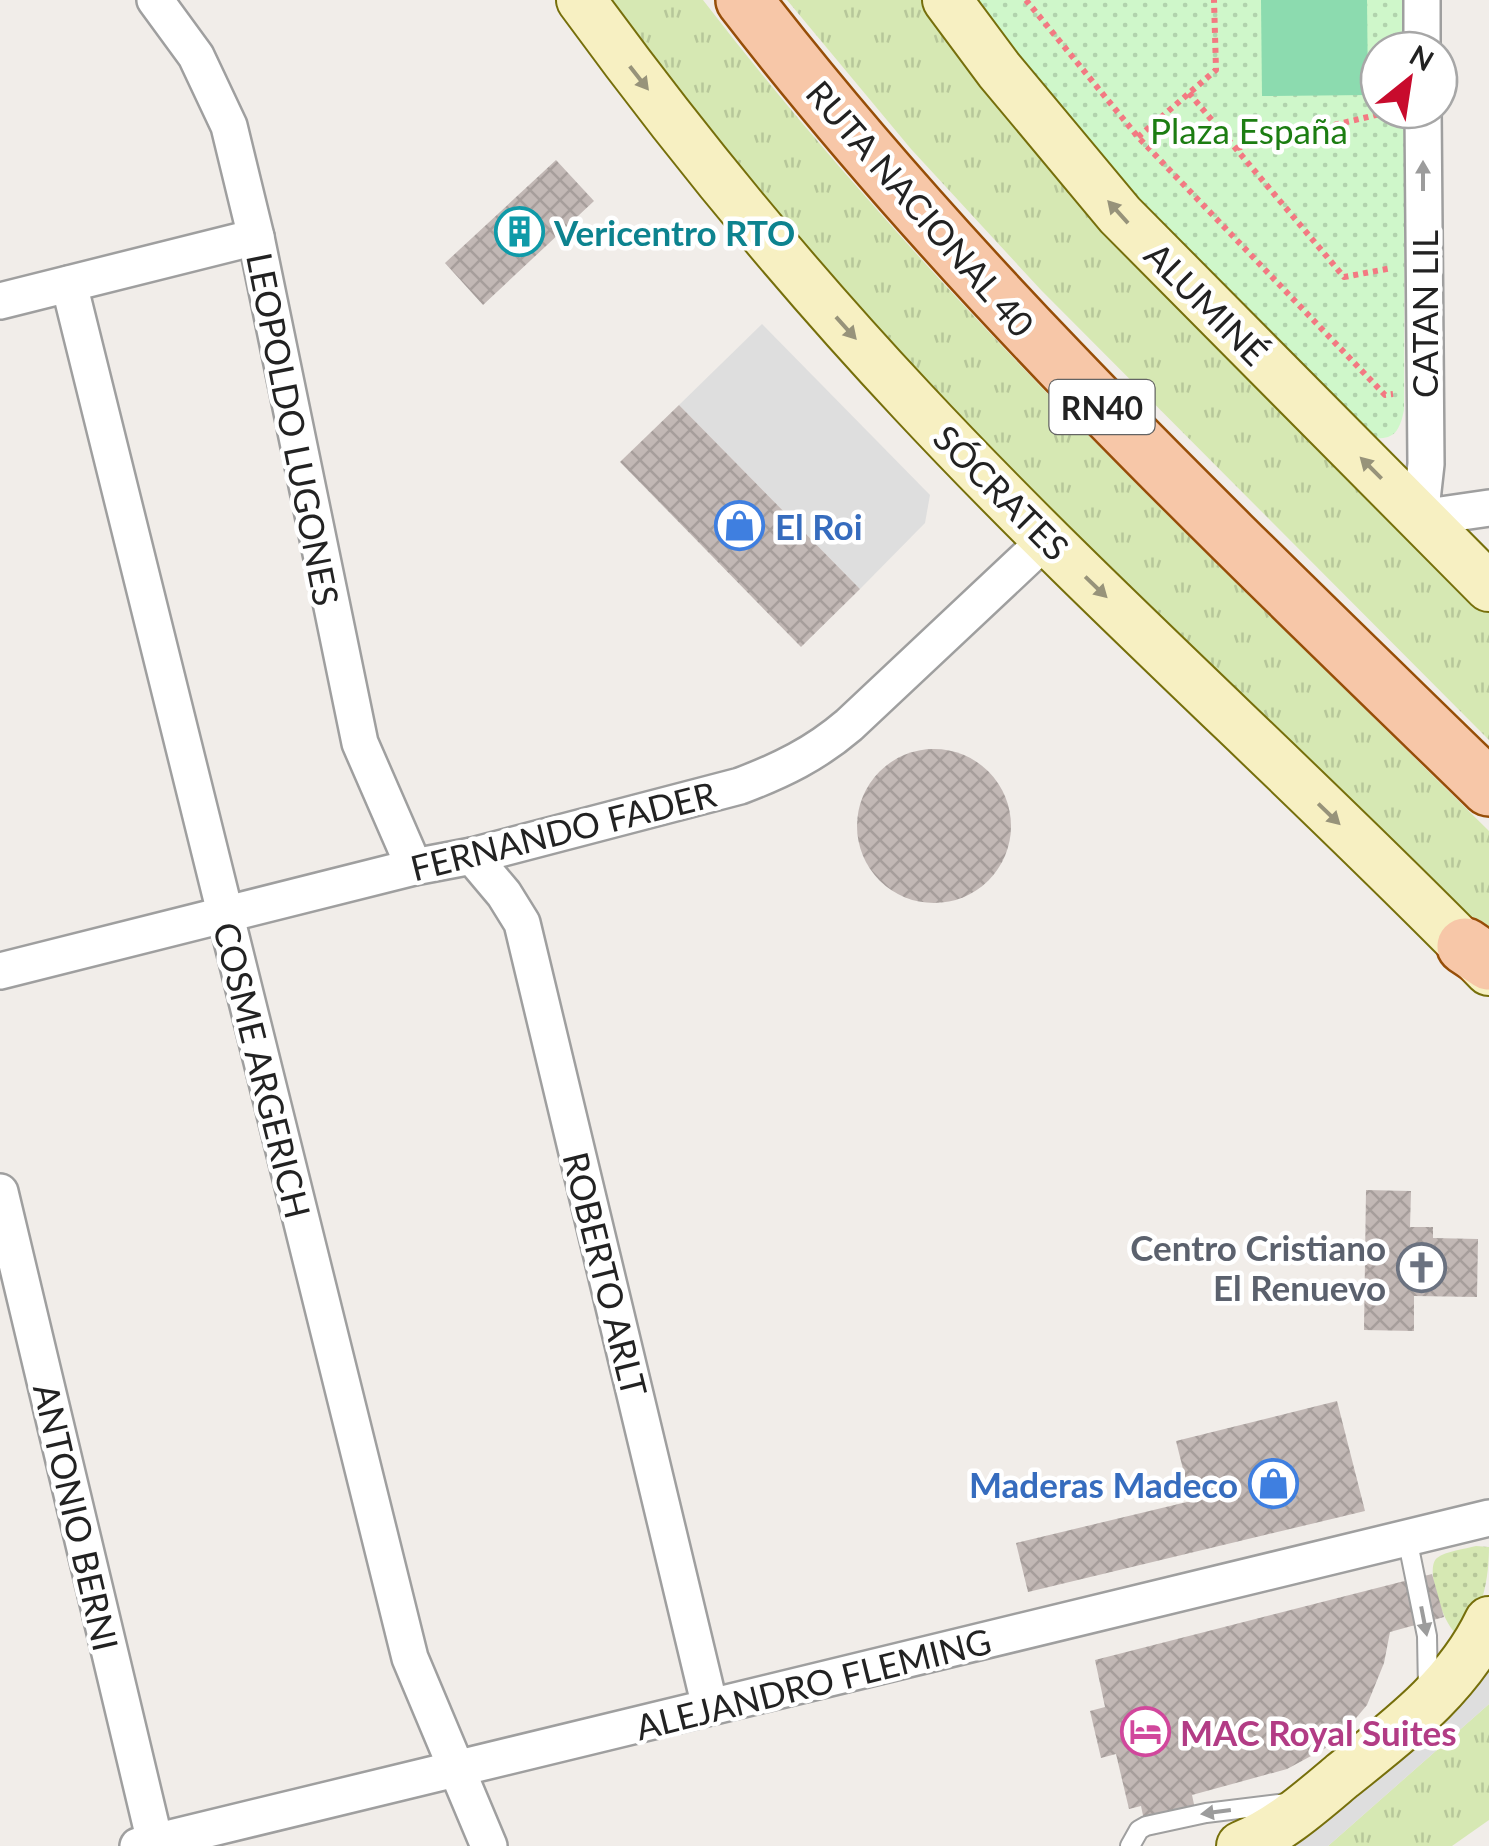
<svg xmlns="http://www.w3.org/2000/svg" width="1489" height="1846" font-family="Lato,sans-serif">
<defs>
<pattern id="grass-tufts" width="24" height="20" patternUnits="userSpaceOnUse" patternTransform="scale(2.5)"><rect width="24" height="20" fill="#d6e8b3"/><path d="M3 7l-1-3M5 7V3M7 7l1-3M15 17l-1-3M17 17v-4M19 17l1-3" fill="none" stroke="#b7c79a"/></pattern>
<pattern id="park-dots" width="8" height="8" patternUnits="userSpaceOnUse" patternTransform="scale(2.5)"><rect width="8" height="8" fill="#cff7ca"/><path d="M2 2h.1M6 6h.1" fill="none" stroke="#b1d3ad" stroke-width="1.8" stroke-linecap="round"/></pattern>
<pattern id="garden-dots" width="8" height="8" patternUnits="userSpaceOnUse" patternTransform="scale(2.5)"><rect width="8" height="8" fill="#d6e8b3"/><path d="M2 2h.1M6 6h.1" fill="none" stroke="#b7c79a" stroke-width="1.8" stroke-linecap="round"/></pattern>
<pattern id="building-cross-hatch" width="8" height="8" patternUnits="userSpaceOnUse" patternTransform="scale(2.5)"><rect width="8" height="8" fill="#c2b8b5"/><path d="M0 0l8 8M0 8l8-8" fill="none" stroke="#a69e9b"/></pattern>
</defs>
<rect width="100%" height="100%" fill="#f1ede9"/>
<g fill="url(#grass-tufts)">
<path d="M601,0h102c233,303 515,563 786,831v112l-31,-27 -569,-567z"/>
<polygon points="787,0 922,0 1138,265 1489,611 1489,740 1041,290 911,149"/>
<polygon points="1489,1704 1489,1820 1452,1846 1328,1846"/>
</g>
<path fill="url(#park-dots)" d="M969,0h436v50h-26v60h26l-1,300c-4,20 -10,32 -33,27l-204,-201z"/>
<path fill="url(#garden-dots)" d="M1476,1546l13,1c0,26 -5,76 -34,85 -11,-8 -31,-64 -18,-74 9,-7 28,-9 39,-12z"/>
<polygon fill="#8cdbaf" points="1261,0 1367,0 1368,95 1262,96"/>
<g fill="#dedede">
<polygon points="762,324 930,495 925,523 860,589 679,405"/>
<polygon points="1489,1659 1489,1704 1328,1846 1278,1846"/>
</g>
<g fill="url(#building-cross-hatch)">
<polygon points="556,160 594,201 483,305 445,263"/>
<polygon points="679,405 860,589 801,647 620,462"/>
<circle cx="934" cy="826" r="77"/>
<polygon points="1366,1190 1411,1191 1410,1227 1433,1227 1433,1238 1478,1239 1477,1297 1414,1296 1414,1331 1364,1330"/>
<polygon points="1337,1401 1365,1511 1028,1592 1016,1543 1191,1501 1176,1441"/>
<polygon points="1432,1574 1444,1617 1390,1632 1384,1663 1367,1705 1335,1743 1287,1769 1192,1795 1198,1823 1147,1834 1141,1806 1129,1809 1116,1754 1101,1758 1090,1711 1105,1707 1095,1660"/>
</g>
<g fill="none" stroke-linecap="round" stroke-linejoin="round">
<defs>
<g id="lane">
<polyline points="1407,1538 1427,1636 1428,1691"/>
<polyline points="1130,1846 1139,1830 1146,1826 1206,1813 1287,1803"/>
</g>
<g id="street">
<polyline points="155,0 196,56 229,126 256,237 360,743 414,867"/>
<polyline points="1422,0 1422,50"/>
<polyline points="1423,110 1426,464 1420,518 1489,508"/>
<polyline points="69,284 410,1658 489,1846"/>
<polyline points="0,301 256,237"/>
<polyline points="472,856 504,894 522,923 710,1707"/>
<path d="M0,971l414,-104 58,-11 268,-70c42,-16 75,-32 109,-61l198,-186"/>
<polyline points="0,1192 155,1842"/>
<polyline points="138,1846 1489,1518"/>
</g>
<g id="secondary">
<path d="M581,0c102,140 213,275 332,402 184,197 388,376 576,569"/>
<polyline points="947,0 999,70 1120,215 1489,587"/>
<path d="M1241,1846c39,-16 69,-43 101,-70 56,-45 115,-88 147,-155"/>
</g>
<g id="primary">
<path d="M744,0c222,287 486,535 745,788"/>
<polyline points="1465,946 1489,962"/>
</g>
</defs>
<use href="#lane" stroke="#9f9f9f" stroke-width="22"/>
<use href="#street" stroke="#9f9f9f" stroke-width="40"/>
<use href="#secondary" stroke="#766f0b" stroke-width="52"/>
<use href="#primary" stroke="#974e08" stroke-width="60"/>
<g stroke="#f37982" stroke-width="6" stroke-dasharray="5 5" stroke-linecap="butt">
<polyline points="1026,0 1138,137 1385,395 1393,394"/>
<polyline points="1189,93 1344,277 1392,268"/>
<polyline points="1138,137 1216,70 1214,0"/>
<polyline points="1237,148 1393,111"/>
</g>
<use href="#lane" stroke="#fff" stroke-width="18"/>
<use href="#street" stroke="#fff" stroke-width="35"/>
<use href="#secondary" stroke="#f7f0c2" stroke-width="48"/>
<use href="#primary" stroke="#f7c7a8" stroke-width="55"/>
</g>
<defs><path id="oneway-solid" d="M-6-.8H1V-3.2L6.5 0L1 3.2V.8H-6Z" transform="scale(2.5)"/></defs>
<g fill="#97937a">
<use href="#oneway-solid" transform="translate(639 78) rotate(52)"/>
<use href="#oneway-solid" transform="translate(1118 212) rotate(-132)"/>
<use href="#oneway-solid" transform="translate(846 328) rotate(48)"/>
<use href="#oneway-solid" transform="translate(1371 468) rotate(-135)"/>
<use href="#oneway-solid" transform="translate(1096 587) rotate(44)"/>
<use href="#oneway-solid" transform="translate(1329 814) rotate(44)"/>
</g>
<g fill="#9c9c9c">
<use href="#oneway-solid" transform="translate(1423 176) rotate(-90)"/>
<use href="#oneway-solid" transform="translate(1424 1621) rotate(79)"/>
<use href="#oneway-solid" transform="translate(1216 1812) rotate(172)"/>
</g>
<defs>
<symbol id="building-ring" viewBox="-11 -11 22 22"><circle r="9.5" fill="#fff" stroke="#0f9aa8" stroke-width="1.5"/><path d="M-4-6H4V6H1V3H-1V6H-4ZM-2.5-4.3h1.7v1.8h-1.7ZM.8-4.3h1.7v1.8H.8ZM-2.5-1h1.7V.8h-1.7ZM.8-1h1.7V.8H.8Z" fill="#0f9aa8"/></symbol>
<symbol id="shop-ring" viewBox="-11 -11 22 22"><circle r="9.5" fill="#fff" stroke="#3f7fe0" stroke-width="1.5"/><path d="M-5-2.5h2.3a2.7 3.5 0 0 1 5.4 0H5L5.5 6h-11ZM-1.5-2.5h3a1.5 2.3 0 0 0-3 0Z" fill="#3f7fe0"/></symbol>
<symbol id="church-ring" viewBox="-11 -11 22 22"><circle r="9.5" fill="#fff" stroke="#6b7280" stroke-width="1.5"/><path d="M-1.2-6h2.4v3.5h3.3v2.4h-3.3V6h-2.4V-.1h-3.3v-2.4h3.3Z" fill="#6b7280"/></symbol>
<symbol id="hotel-ring" viewBox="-11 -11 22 22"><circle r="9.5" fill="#fff" stroke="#d1479c" stroke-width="1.5"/><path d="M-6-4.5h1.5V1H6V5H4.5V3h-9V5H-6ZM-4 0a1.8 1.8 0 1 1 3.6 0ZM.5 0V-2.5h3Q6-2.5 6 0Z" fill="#d1479c"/></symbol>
</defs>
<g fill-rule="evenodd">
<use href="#building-ring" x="492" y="204" width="55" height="55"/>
<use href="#shop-ring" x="712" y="498" width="55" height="55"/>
<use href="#church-ring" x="1394" y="1240" width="55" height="55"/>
<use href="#shop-ring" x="1246" y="1456" width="55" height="55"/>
<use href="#hotel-ring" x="1118" y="1704" width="55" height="55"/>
</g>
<g text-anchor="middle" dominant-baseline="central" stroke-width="9" stroke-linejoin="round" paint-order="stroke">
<rect fill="#fff" stroke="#646464" stroke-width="2.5" x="1049.5" y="380" width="105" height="54" rx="8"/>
<g font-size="32" font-weight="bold" fill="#222">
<text x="1102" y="407">RN40</text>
</g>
<g font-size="35" fill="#1c7d12" stroke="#fff">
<text x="1249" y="130">Plaza España</text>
</g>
<g font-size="35" fill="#222" stroke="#fff">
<text transform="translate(921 208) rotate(49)">RUTA NACIONAL 40</text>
<text transform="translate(1207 303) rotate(45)">ALUMINÉ</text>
<text transform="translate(1424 314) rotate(-90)">CATAN LIL</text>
<text transform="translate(294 429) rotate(79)">LEOPOLDO LUGONES</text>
<text transform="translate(1002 492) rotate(45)">SÓCRATES</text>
<text transform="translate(563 830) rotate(-14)">FERNANDO FADER</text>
<text transform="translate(263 1070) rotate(76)">COSME ARGERICH</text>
<text transform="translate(606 1274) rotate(76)">ROBERTO ARLT</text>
<text transform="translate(77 1517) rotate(77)">ANTONIO BERNI</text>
<text transform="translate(813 1683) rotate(-14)">ALEJANDRO FLEMING</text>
</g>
<g font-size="35" font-weight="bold" fill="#0d838f" stroke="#fff" text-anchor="start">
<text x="554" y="232">Vericentro RTO</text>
</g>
<g font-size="35" font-weight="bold" fill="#366cbe" stroke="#fff" text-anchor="start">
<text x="775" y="526">El Roi</text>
<text x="1238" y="1484" text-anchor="end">Maderas Madeco</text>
</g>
<g font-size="35" font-weight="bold" fill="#5b616d" stroke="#fff" text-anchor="end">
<text x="1386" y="1247">Centro Cristiano<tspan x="1386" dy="40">El Renuevo</tspan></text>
</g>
<g font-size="35" font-weight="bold" fill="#b23c85" stroke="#fff" text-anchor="start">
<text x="1180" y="1732">MAC Royal Suites</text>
</g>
</g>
<g transform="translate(1409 80) rotate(30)"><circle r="48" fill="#ffffff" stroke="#a7a7a7" stroke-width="2.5"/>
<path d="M0-8L18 38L0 25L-18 38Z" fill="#c80b2d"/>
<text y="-15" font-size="28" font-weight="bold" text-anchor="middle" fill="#222222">N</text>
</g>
</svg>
